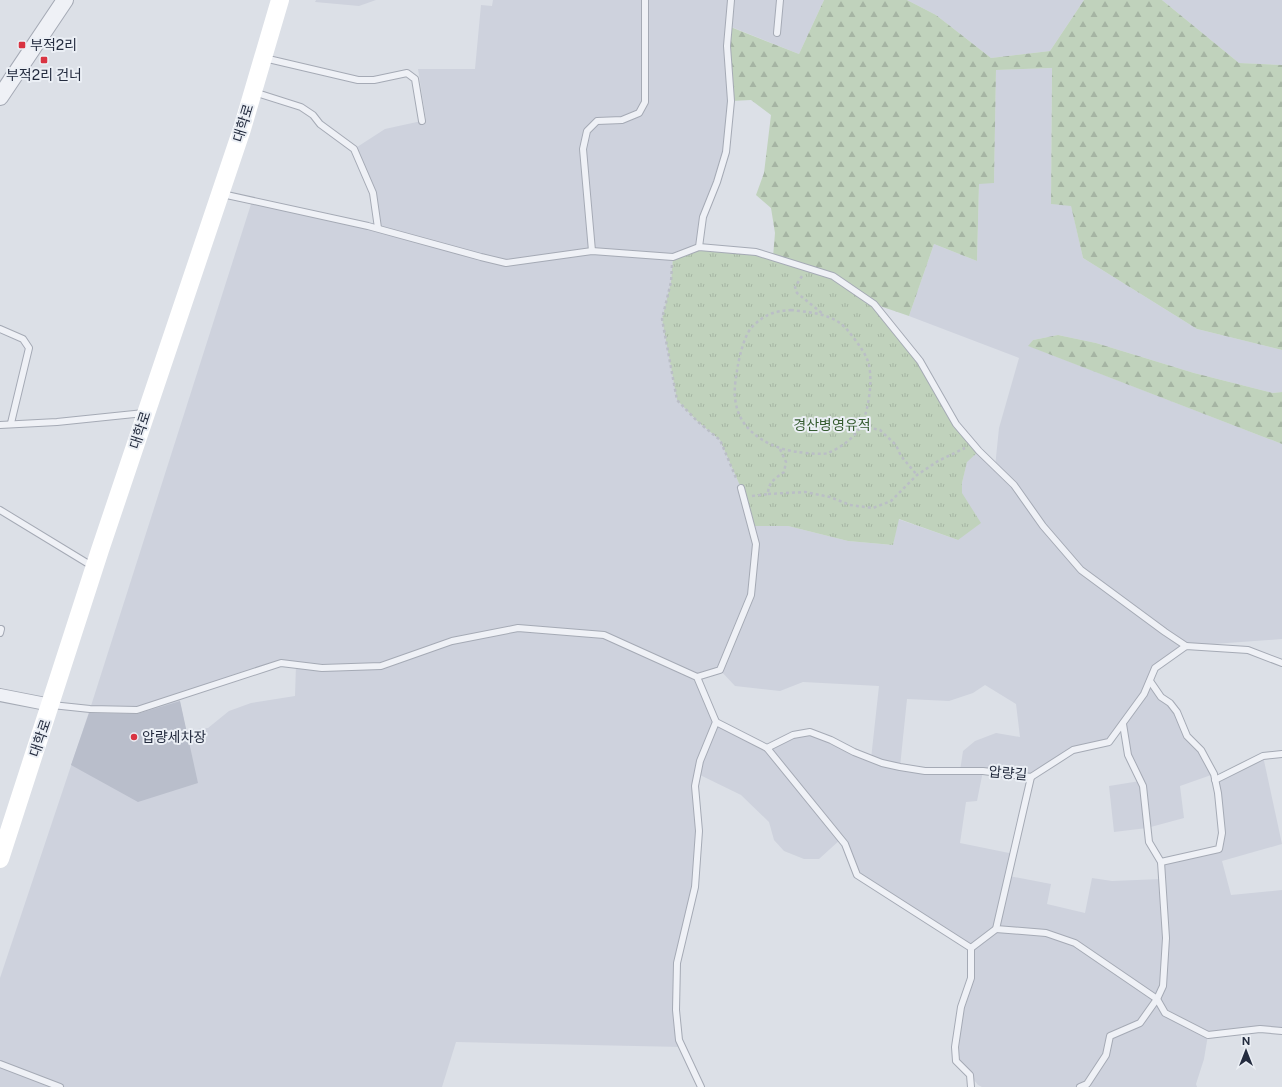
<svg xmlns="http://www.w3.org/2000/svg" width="1282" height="1087" font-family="'Public Sans','Noto Sans KR',sans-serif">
<defs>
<pattern id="grass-tufts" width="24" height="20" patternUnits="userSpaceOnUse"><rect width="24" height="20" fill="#c0d2bc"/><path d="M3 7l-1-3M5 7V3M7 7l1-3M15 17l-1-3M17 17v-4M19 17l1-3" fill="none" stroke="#a5b4a3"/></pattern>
<pattern id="forest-firs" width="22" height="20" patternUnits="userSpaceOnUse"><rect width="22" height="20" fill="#c0d2bc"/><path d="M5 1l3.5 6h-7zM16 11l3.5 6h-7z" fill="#a5b4a3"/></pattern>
</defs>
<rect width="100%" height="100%" fill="#dce0e7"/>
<g fill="#ced2dd" fill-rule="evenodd">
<polygon points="316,0 376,0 359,6 315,2"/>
<path d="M493,0h331l-25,54 -70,-28 2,75 -5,51 -23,65 -4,30 -26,10 -2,25 -9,37 15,81 20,21 23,19 21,48 10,38h37l60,15 45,4 5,-26 60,21 4,-57 5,-22 12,-10 16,16 4,-39 20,-70 -110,-42 25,-72 43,17 2,-78 15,-1 2,-112 56,-2 -1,136 20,1 12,53 114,71 85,21v42l-9,1 -79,-20 -98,-30 -38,-8 -25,5 -4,6 253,98v195l-96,7 -31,22 -5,13 20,22 17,33 14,14 13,24 -34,12 4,32 -37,10 -33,4 -5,-46 31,-5 -12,-26 -5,-31 -14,18 -36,8 -42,27 -48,-6 -6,30 -11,1 -6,41 54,11 -5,22 42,8 -4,20 38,9 7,-35 20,3 50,-2 -1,-17 58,-13 3,-16 -7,-53 48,-24 19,88 -60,17 9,34 51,-5v141l-22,-2 -52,6 -4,24 -8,25 1,3h-105l-5,-3 -7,3h-98l-4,-2 -8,-10 -14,-14 -1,-14 16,-69v-30l-114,-73 -16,-36 -22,20h-15l-20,-8 -10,-11 -5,-18 -28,-27 -43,-21 1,57 -4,56 -18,76 -1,47 6,37 -226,-5 -14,45h-442v-109l90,-269 162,-508 125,27 -4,-35 -19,-44 31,-20 41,-9 -8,-51h57l6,-64 11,1zM281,663l15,2 -1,31 -44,7 -22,8 -21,17 -22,2 -7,-33zM720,670l15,16 45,5 23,-9 76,4 -8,73 -61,-27 -43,16 -50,-26 -19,-45zM985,685l31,19 4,33 -24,-4 -21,8 -12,10 -3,20 -60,-4 7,-68 42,2 24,-8z"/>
<polygon points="907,0 1084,0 1050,51 991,58 936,15"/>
<polygon points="1162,0 1282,0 1282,65 1239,63"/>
</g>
<polygon fill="url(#grass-tufts)" points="693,249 756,252 833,276 874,304 920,361 956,424 979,451 967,462 962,483 962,493 981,523 958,540 899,519 893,545 848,541 788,526 751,526 741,488 720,440 697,421 677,400 662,319 671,282 673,257"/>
<g fill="url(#forest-firs)">
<polygon points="824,0 907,0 936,15 991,58 1050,51 1084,0 1162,0 1239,63 1282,65 1282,350 1197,329 1083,258 1071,206 1051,204 1052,68 996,70 994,183 979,184 977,261 934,244 909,316 874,304 833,276 773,257 775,233 771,208 756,195 764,173 771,115 751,100 731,101 728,26 799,54"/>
<polygon points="1058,335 1096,343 1194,373 1273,393 1282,392 1282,444 1028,346 1033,340"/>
</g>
<polygon fill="#b9becb" points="180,701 198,783 138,802 71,765 89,713 137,714"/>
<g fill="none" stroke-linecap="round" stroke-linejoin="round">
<defs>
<g id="service">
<polyline points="777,33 780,0"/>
<polyline points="264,58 358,80 374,80 407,73 415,79 422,121"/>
<polyline points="254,92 301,107 313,115 320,124 354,149 373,193 378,228"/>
<polyline points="222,194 368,226 481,257 506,263 592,251 673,257 699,247 756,252 833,276 874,304 920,361 956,424 979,451 1014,485 1043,526 1081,570 1165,632 1186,646"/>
<polyline points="699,247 703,217 717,182 726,152 731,101 727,46 731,0"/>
<polyline points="592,251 583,149 587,131 597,121 622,120 639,113 645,102 645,0"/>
<polyline points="0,329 23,339 29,348 11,423"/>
<polyline points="0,425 57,422 144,413"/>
<polyline points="0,510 92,566"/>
<polyline points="0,633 1,629"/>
<polyline points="697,677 720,670 751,595 756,544 741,488"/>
<polyline points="1150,681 1161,697 1170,703 1177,712 1187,736 1201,750 1214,774 1218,793 1222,833 1219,849 1161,862"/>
<polyline points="52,705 90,709 137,710 281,663 322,668 381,666 452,641 518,628 604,635 697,677 716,722 700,761 695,786 699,831 695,887 677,963 676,1010 679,1040 701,1087"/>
<polyline points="716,722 767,748 845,844 857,875 971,948 996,929 1031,777"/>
<polyline points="767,748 793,735 810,732 831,740 854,752 882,763 900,767 925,771 983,771 1031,777 1073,750 1109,742 1144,694 1155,668 1186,646 1248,650 1282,663"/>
<polyline points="1215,780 1263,756 1282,754"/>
<polyline points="996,929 1046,933 1075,943 1157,999 1165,1013 1208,1035 1260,1029 1282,1031"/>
<polyline points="0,1064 60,1087"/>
<polyline points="971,1087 970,1075 956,1061 955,1047 961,1007 971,978 971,948"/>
<polyline points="1080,1087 1087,1084 1106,1055 1110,1036 1140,1023 1157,999 1163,986 1166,938 1161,862 1149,842 1143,786 1128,755 1123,724"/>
</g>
<polyline id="minor" points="0,695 51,705"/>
<polyline id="tertiary" points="0,97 65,0"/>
</defs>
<use href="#service" stroke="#a5aab5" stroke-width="8"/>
<use href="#minor" stroke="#a5aab5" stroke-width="14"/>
<use href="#tertiary" stroke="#a5aab5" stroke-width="18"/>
<g stroke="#babec6" stroke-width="2.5" stroke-dasharray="3 3" stroke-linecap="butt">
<polyline points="672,265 671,282 662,319 677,400 697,421 720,440 737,480"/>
<polyline points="802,276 795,287 797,293 823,314"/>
<path d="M791,310c16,2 35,3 49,13 8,6 23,26 27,36 7,16 2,49 -5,65 -2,6 -12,16 -18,20 -4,3 -11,7 -16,9 -6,2 -22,0 -30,-1 -26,-3 -57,-19 -62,-48 -3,-13 0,-27 2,-39 2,-11 7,-32 15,-39 12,-12 22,-15 38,-16z"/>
<polyline points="862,426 880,430 896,445 901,456 917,475"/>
<polyline points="768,494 805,492 830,497 850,505 873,508 891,501 917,475 938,461 965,448"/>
<path d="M752,496l16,-2c0,-12 8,-16 16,-22l2,-10 -6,-13"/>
</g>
<use href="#service" stroke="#eff1f6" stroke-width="6"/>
<use href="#minor" stroke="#eff1f6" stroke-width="12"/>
<use href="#tertiary" stroke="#eff1f6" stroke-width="16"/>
<polyline stroke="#fff" stroke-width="18" points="0,859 100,550 242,129 280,0"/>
</g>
<g fill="#d93442" stroke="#ebeff5" stroke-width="1.5">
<rect x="18" y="41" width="8" height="8" rx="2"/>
<rect x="40" y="56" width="8" height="8" rx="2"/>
<circle cx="134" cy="737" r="4"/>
</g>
<g text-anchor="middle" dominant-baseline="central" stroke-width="4" stroke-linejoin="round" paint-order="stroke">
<g font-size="14" fill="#242c3f" stroke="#ebeff5" text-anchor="start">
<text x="30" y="45">부적2리</text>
<text x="44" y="75" text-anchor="middle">부적2리 건너</text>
<text x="142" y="737">압량세차장</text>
</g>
<g font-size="14" fill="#242c3f" stroke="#ebeff5">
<text transform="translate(243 123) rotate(-73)">대학로</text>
<text transform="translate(140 430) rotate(-72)">대학로</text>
<text transform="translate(40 738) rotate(-71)">대학로</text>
<text transform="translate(1008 773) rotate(5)">압량길</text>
</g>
<g font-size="14" fill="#365c31" stroke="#ebeff5">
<text x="832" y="425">경산병영유적</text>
</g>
</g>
<g transform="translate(1246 1051)" stroke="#ebeff5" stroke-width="3" paint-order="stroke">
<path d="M0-3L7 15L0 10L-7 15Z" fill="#242c3f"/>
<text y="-6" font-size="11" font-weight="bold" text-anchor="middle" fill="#242c3f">N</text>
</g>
</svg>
